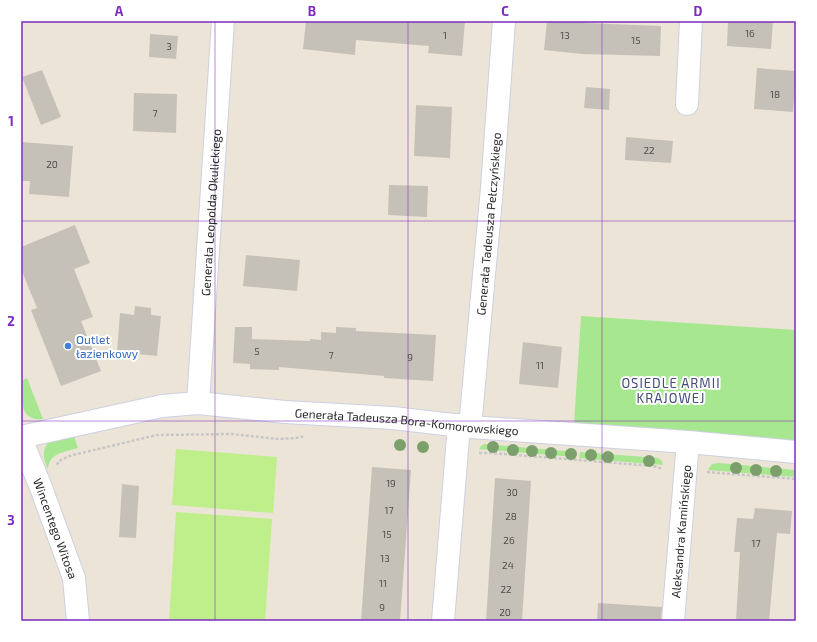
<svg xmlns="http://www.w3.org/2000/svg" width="817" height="642" font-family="'Exo 2',sans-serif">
<rect width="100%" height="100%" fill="#ece4d7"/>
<g fill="#a7e78f">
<polygon points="581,316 796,330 796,442 574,424"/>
<path d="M27,378l16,41c-24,3 -22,-22 -22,-38z"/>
<path d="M73,433l5,15c-14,4 -29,5 -30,21 -5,-9 -7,-23 4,-29 6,-4 15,-5 21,-7z"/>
<polygon points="485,444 576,452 576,457 479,449 482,445"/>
<polygon points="580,452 658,458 662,461 663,465 579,458"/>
<polygon points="719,463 796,470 796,477 708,470 712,464"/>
</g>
<g fill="#beef8a">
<polygon points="176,449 277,457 273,513 172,505"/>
<polygon points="176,512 272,519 265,621 169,621"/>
</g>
<g fill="#c6c1b8">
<polygon points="306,21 465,21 462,56 428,53 429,46 356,40 355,55 303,49"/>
<polygon points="547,21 585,21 585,23 661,26 660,56 582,54 544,50"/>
<polygon points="728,21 773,21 771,49 727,46"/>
<polygon points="150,34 178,36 176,59 149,57"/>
<polygon points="757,68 796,71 793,112 754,109"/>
<polygon points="42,70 61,117 41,125 22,77"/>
<polygon points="586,87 610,89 609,110 584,108"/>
<polygon points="134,93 177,94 176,133 133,131"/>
<polygon points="416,105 452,107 450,158 414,156"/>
<polygon points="626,137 673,141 671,163 625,160"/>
<polygon points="21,142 73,146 69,197 29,194 30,181 21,181"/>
<polygon points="389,185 428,186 427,217 388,215"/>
<polygon points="75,225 90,263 74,269 93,317 81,321 101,371 61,386 31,310 37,308 21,269 21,247"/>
<polygon points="246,255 300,260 297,291 243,286"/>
<polygon points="135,306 151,308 151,315 161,316 157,356 117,352 120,313 134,315"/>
<polygon points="235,327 252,327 252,339 310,341 310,339 321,340 321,332 336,333 336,327 356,328 356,331 436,335 433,381 384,378 384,376 279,367 279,370 250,369 250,364 233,363"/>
<polygon points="523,342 562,347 558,388 519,384"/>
<polygon points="372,467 411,470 400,621 361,621"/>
<polygon points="495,478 531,481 522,621 486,621"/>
<polygon points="122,484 139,486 136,538 119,537"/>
<polygon points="755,508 792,511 790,534 777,533 769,621 736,621 740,552 734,552 737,518 753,519"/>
<polygon points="598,603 662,607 661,621 597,621"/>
</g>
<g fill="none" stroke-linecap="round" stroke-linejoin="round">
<defs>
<g id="street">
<polyline points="687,104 691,21"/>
<path id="s1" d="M198,403l25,-382"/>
<path id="s2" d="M470,427l22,-239 12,-167"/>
<path id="s3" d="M21,437l141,-31 36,-3 87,9 108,6 77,9 218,15 108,10"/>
<path id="s4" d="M21,439l19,46 34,93 4,43"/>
<polyline points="443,621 459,425"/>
<path id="s5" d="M673,621l15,-179"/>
</g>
</defs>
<use href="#street" stroke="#cdd0e2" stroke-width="24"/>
<g stroke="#c7c7c7" stroke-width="2.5" stroke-dasharray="3 2" stroke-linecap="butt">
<polyline points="479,453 491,453 653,466 663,469"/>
<polyline points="57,465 59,461 69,456 157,435 232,434 278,439 296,438 305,436"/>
<polyline points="707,472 796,479"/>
</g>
<use href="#street" stroke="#fff" stroke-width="22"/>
</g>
<g fill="#7ca06c">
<circle cx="400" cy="445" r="6"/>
<circle cx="423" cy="447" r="6"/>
<circle cx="493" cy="447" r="6"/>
<circle cx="513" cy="450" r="6"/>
<circle cx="532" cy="451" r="6"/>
<circle cx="551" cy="453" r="6"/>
<circle cx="571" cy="454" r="6"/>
<circle cx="591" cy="455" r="6"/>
<circle cx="608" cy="457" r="6"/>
<circle cx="649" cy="461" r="6"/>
<circle cx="736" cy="468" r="6"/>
<circle cx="756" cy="470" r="6"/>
<circle cx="776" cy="471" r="6"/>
</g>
<path fill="none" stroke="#7b2cbf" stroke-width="1" stroke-opacity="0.55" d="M215,21v600M408,21v600M602,21v600M21,221h775M21,421h775"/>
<circle fill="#3f7fe0" stroke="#fff" stroke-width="1.5" cx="68" cy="346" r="4"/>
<g text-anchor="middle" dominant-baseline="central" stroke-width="4" stroke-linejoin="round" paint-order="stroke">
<g font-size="10" fill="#504e4c">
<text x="750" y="33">16</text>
<text x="445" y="35">1</text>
<text x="565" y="35">13</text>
<text x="636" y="40">15</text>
<text x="169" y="46">3</text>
<text x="775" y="94">18</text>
<text x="155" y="113">7</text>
<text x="649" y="150">22</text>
<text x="52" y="164">20</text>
<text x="257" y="351">5</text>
<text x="331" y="355">7</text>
<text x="410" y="357">9</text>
<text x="540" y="365">11</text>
<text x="391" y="483">19</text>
<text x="512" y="492">30</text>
<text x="389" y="510">17</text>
<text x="511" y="516">28</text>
<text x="387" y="534">15</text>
<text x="509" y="540">26</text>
<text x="756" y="543">17</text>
<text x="385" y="558">13</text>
<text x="508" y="565">24</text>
<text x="383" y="583">11</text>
<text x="506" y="589">22</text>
<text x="382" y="607">9</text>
<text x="505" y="612">20</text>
</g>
<g font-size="12" fill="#282828" stroke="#fff">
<text stroke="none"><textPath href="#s1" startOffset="191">Generała Leopolda Okulickiego</textPath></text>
<text stroke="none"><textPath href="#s2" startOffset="204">Generała Tadeusza Pełczyńskiego</textPath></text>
<text stroke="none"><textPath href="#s3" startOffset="390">Generała Tadeusza Bora-Komorowskiego</textPath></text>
<text stroke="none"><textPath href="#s4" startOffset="96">Wincentego Witosa</textPath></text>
<text stroke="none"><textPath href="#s5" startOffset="90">Aleksandra Kamińskiego</textPath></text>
</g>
<g font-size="12" fill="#366cbe" stroke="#fff" text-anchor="start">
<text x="76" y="339">Outlet<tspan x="76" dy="14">łazienkowy</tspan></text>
</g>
<g font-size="13" letter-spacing="1" fill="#454b7b" stroke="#fff">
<text x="671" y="383">OSIEDLE ARMII<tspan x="671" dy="15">KRAJOWEJ</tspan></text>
</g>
</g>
<rect width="817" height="642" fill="none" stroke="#ffffff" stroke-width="44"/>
<rect x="22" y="22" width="773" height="598" fill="none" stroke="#7b2cbf" stroke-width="1.5"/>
<g font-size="13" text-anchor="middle" font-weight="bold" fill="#7b2cbf">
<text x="119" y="16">A</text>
<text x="312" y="16">B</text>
<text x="505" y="16">C</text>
<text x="698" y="16">D</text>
<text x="11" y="126">1</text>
<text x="11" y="326">2</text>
<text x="11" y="525">3</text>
</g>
</svg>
